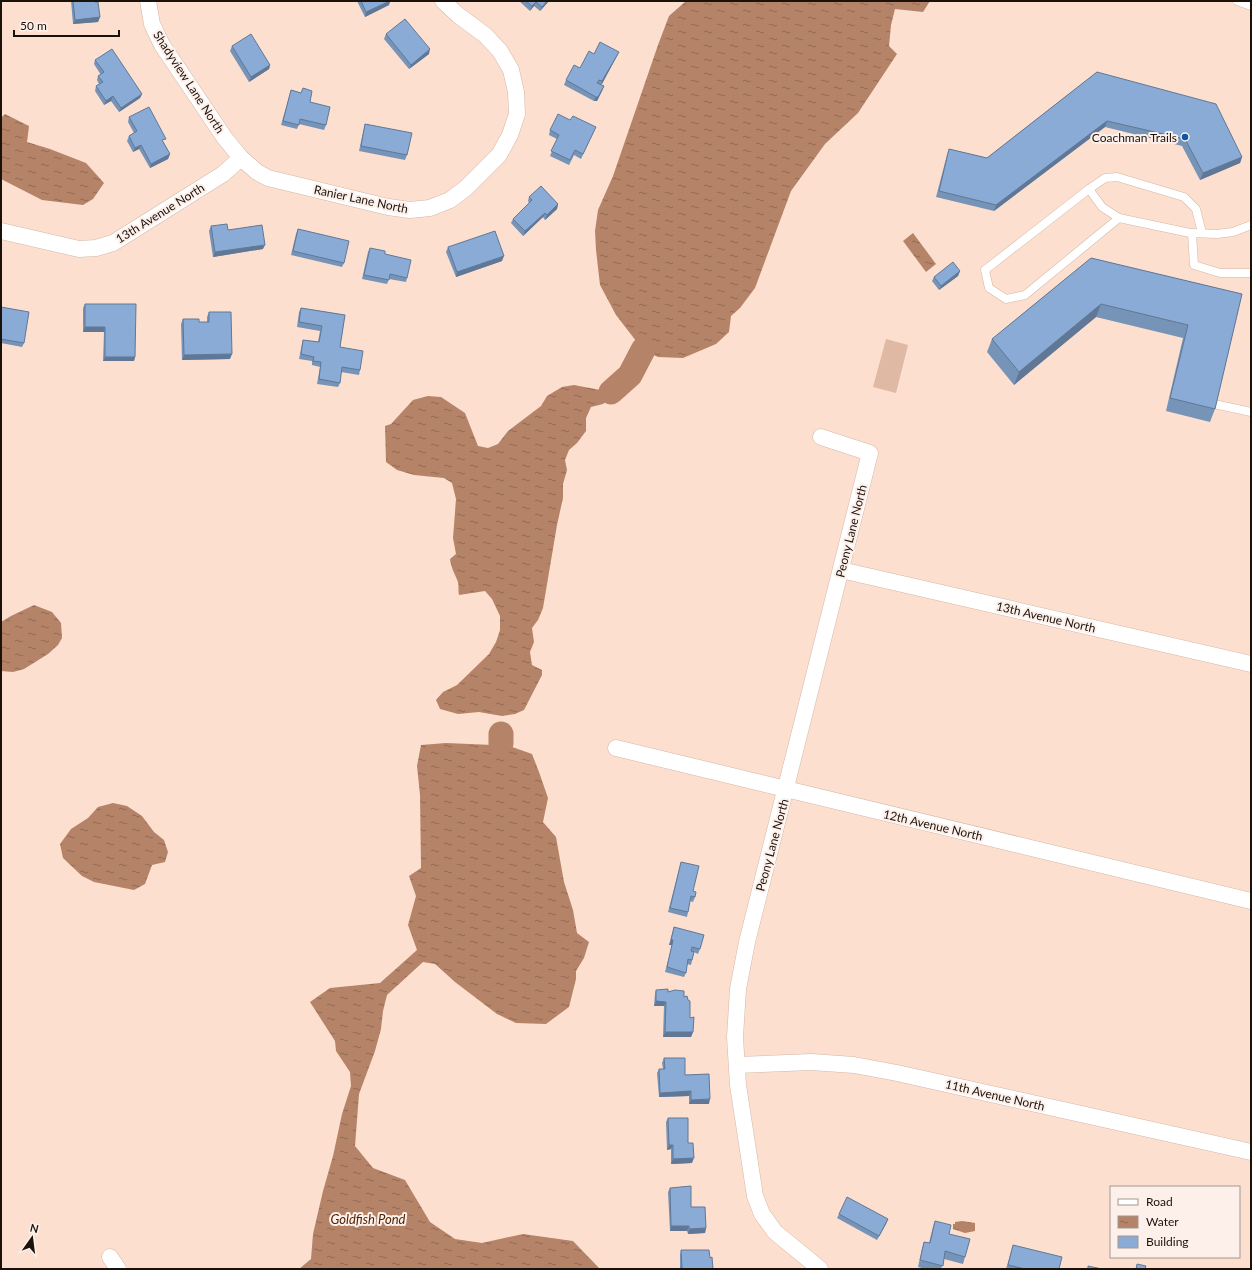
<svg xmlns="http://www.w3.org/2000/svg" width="1252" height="1270" font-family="Lato,sans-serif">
<defs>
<pattern id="water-ripples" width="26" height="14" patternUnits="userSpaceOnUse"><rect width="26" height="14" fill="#b58368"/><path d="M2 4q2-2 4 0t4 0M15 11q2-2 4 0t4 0" fill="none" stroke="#926a54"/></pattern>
</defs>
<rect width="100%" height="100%" fill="#fddfcf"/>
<polygon fill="#dfb9a4" points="886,339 908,345 896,393 873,387"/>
<g fill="url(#water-ripples)">
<polygon points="686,1 930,1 923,12 895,9 891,25 889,46 897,54 858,113 825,144 791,191 755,288 740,308 731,316 729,332 716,344 683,358 658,357 643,350 616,315 600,285 596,250 595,231 598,210 613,176 658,45 669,16"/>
<polygon points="5,114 29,126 27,142 50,149 86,163 104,183 93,199 83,205 42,200 1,179 1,118"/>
<polygon points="913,233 936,264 926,272 903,241"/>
<path d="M574,385l37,7v5l-8,7 -12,3 -5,11v13l-9,12 -8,7 -4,10 2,10 -4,14v14l-6,27 -14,83 -5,12 -6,8 2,14 -4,10 2,13 10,5v5l-18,35 -9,4 -13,2 -23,-4 -21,2 -18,-5 -4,-9 7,-8 14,-7 32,-31 7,-12 4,-12v-14l-8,-17 -7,-8 -26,4c-1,-5 0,-9 -1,-13 -3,-8 -7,-14 -8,-23l6,-5 -3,-16 3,-39 -4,-16 -8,-5 -30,-3 -17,-5 -11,-8 -1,-36 6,-2 22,-24 15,-4 13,1 24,16 13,33 10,2 10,-4 10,-13 33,-25 6,-10 15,-9z"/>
<polygon points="34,605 52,612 61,623 62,638 58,645 48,654 24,669 13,672 1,671 1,622 11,616"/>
<polygon points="446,743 493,745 501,743 532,754 539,772 548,798 543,822 556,837 564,882 573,910 577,933 589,942 584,958 576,971 576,979 569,1007 546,1024 516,1023 497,1014 455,982 435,964 423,962 387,995 383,1011 381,1029 375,1051 359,1094 355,1146 373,1168 405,1180 430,1222 455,1239 482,1243 523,1234 573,1241 600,1269 299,1269 311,1259 313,1234 323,1191 333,1156 342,1114 351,1086 350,1072 336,1051 335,1041 310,1002 330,988 380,983 417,950 408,925 416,896 409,876 421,868 420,795 417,766 421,745"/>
<polygon points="113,803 127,806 142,816 154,832 164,840 168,852 165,862 152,865 145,884 134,890 94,882 82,876 63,858 60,844 71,829 88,818 98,807"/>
<polygon points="962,1221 975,1223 975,1231 965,1233 953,1229 953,1224 955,1224 955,1222"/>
</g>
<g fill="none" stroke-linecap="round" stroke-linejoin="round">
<g stroke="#b58368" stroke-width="25">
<polyline points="611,392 630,375 643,350"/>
<polyline points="501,743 501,734"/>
</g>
<defs>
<g id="service">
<polyline points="1237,1 1251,6"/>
<polyline points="1089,189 1102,207 1119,218 1190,233 1217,234 1233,232 1251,225"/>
<polyline points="1119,218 1025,295 1006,299 989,288 985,270 1089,189 1105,178 1117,177 1184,197 1196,209 1202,233"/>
<polyline points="1192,233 1194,265 1220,273 1251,273"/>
<polyline points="1214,404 1251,412"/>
</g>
<g id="minor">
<polyline points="148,1 152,24 162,45 224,137 241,158 257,172 268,178 388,207 410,210 430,208 450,200 466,188 499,155 510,135 517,114 516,92 511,70 500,51 485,35 458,15 443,1"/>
<polyline points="1,231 79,249 96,248 113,243 223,174 241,158"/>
<polyline points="841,570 1251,664"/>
<polyline points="616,748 1251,901"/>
<polyline points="737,1065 811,1062 854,1065 897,1073 1251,1152"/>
<polyline points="110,1257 118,1269"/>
<polyline points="820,1269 775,1232 762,1214 755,1196 738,1085 735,1037 738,989 747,942 870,453 821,437"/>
</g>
</defs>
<use href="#service" stroke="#d4b7a8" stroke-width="9"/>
<use href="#minor" stroke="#d4b7a8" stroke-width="17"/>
<use href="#service" stroke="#fff" stroke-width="8"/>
<use href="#minor" stroke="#fff" stroke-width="16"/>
</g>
<g fill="#7693b8">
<polygon points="71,1 95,1 100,17 98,22 73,24"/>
<polygon points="357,1 390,1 389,5 365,17"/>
<polygon points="519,1 549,1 540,11 534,6 530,11"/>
<polygon points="386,34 429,54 409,69 384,39"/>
<polygon points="232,46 270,65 269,69 249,82 230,51"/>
<polygon points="619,52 617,56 601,85 604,86 602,91 597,101 594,101 564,85 566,80 580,68 594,54"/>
<polygon points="95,60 142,94 140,98 119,112 111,101 104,105 95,91 96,86 99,84 97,80 98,76 101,75 94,64"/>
<polygon points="1097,72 1242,157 1240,163 1200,180 1182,146 1105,127 994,211 936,197 947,155 949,149 987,158"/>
<polygon points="303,88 310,102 326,125 324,130 299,124 297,129 281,125 291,90 301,93"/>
<polygon points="129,117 164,143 170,154 168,159 150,168 139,149 133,152 127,141 129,136 134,133 128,122"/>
<polygon points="365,124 407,155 405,160 359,151 364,128"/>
<polygon points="550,130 594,131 581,159 574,155 569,165 550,156 557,139 549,135"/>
<polygon points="529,197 558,204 557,209 545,220 543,217 523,236 511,223 513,219 529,203 528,201"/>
<polygon points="211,226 228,230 263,249 213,257 209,231"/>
<polygon points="298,229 344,263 342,267 291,255 296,234"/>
<polygon points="448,247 502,261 456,277 446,252"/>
<polygon points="370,248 385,254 407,278 406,282 389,279 387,284 362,279 368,252"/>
<polygon points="1091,258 1242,294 1215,409 1210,422 1166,411 1183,338 1096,317 1014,385 987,352 992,339"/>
<polygon points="960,271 958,276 939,290 932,281 934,277"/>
<polygon points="85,304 135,357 134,361 103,361 104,332 83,332 83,308"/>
<polygon points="1,307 24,343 22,347 1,343"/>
<polygon points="301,308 345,315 340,347 360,370 359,375 341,372 340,383 338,387 317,384 320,367 312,365 312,361 299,359 302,344 303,340 318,342 320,331 297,327 299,312"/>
<polygon points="209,312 230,359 182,360 181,324 183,319 199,322 207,322 207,317"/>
<polygon points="681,862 693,891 695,897 693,902 690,901 688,912 687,917 668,912"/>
<polygon points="674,927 700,949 698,954 694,952 691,965 687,964 686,973 684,977 665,972 672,945 669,945"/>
<polygon points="656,990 668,992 684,997 690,1018 693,1032 691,1037 663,1037 664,1006 654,1006 655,994"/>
<polygon points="664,1058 685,1075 709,1104 689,1104 689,1096 659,1097 657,1073 659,1069 663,1069 662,1063"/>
<polygon points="668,1118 688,1143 692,1163 671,1164 671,1149 667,1150 666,1122"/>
<polygon points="670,1188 691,1207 706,1228 705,1233 688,1234 687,1231 670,1231 668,1192"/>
<polygon points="839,1214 888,1219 886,1224 877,1240 837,1218"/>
<polygon points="935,1221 965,1257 963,1264 944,1259 941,1269 926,1269 918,1267 922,1249 924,1242 929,1243 933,1227"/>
<polygon points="1013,1245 1059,1269 1006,1269"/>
<polygon points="681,1250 710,1258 713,1269 680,1268 680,1255"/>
</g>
<g fill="#607896">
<polygon points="390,1 389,5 365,17 366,12"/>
<polygon points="547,1 549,1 540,11 542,7"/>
<polygon points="536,2 534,6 530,11 532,6"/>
<polygon points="100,17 98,22 73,24 75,20"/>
<polygon points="430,49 429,54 409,69 411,65"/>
<polygon points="619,52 617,56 601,86 602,81"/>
<polygon points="270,65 269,69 249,82 251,77"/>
<polygon points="604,86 602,91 597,101 594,101 596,97"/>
<polygon points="142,94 140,98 119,112 121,108"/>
<polygon points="113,96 111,101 104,105 106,101"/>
<polygon points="1107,121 1105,127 994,211 996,205"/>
<polygon points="141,145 139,149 133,152 135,148"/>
<polygon points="170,154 168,159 150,168 151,164"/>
<polygon points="1242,157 1240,163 1200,180 1203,173"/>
<polygon points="558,204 557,209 545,220 547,215"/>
<polygon points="545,213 543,217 523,236 525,231"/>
<polygon points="265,245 263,249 213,257 215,252"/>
<polygon points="504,256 502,261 456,277 457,272"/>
<polygon points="960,271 958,276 939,290 941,286"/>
<polygon points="1101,304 1096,317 1014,385 1019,372"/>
<polygon points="85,327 105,327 104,332 83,332"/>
<polygon points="232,354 230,359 182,360 184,355"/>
<polygon points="105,357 135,357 134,361 103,361"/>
<polygon points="671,940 673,940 672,945 669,945"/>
<polygon points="656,1001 666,1002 664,1006 654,1006"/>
<polygon points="665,1032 693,1032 691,1037 663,1037"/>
<polygon points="691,1091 689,1096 659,1097 660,1093"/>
<polygon points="710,1099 709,1104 689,1104 691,1100"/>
<polygon points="669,1145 673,1145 671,1149 667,1150"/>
<polygon points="694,1158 692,1163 671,1164 673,1159"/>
<polygon points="888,1219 886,1224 877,1240 879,1236"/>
<polygon points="671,1226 689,1226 687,1231 670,1231"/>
<polygon points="706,1228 705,1233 688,1234 689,1229"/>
</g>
<g fill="#89abd6" stroke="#607896">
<polygon points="73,1 95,1 95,2 98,2 100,17 75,20"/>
<polygon points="361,1 390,1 366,12"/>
<polygon points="526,1 547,1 542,7 536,2 532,6"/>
<polygon points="405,19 430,49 411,65 386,34"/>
<polygon points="251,34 270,65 251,77 232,46"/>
<polygon points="600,42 619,52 602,81 599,80 597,83 604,86 598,97 596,97 566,80 574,65 580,68 589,51 594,54"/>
<polygon points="112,49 142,94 121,108 113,96 106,101 96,86 103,82 98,76 104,72 95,60"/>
<polygon points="1097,72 1216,104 1242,157 1203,173 1185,139 1107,121 996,205 939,191 949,149 987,158"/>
<polygon points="303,88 312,91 310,102 330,107 326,125 300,119 299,125 283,121 291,90 301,93"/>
<polygon points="149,107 166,139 162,140 170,154 151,164 141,145 135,148 129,136 137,131 129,117"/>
<polygon points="558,114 570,120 573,116 596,127 583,154 575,150 570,160 551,151 559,135 550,130"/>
<polygon points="365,124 412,133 407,155 361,146"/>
<polygon points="541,186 558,204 547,215 545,213 525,231 513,219 532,200 529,197"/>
<polygon points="227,224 228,230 262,225 265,245 215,252 211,226"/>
<polygon points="298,229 349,241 344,263 293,251"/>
<polygon points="495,231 504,256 457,272 448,247"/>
<polygon points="370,248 385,251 385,254 411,260 407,278 390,274 389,280 364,275"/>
<polygon points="1091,258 1242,294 1215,409 1170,398 1188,325 1101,304 1019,372 992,339"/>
<polygon points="953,262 960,271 941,286 934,277"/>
<polygon points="85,304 136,304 135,357 105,357 105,327 85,327"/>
<polygon points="1,307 29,312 24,343 1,339"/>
<polygon points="301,308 345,315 340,347 363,351 360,370 342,367 340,383 319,379 321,362 313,361 314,357 301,354 303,340 319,342 322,326 299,322"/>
<polygon points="209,312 231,312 232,354 184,355 183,319 199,319 199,322 209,322"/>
<polygon points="681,862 699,866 693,891 696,892 695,897 691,896 688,912 670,908"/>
<polygon points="674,927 704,935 700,949 692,947 691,951 694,952 692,960 688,959 686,973 667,967 673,940 671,940"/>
<polygon points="668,989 668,992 675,990 684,991 684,997 687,996 688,1000 690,1001 690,1018 694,1017 693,1032 665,1032 666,1002 656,1001 656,990"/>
<polygon points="664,1058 685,1058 685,1075 709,1074 710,1099 691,1100 691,1091 660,1093 659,1069 665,1069"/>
<polygon points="668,1118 688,1118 688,1143 693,1143 694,1158 673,1159 673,1145 669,1145"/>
<polygon points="691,1186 691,1207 705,1207 706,1228 689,1229 689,1226 671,1226 670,1188"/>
<polygon points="847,1197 888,1219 879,1236 839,1214"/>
<polygon points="935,1221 951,1225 949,1234 970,1239 965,1257 945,1251 943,1266 920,1260 924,1242 930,1243"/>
<polygon points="1013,1245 1062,1257 1059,1269 1025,1269 1008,1265"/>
<polygon points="681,1250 709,1250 710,1258 712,1257 713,1269 680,1269 680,1268 682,1268"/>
<polygon points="1137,1264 1146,1266 1145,1269 1136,1269"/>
<polygon points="1088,1266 1102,1269 1088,1269"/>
</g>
<circle fill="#0a58a7" stroke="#fdf0ea" stroke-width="1.5" cx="1185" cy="137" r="4"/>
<g text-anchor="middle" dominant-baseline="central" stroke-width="4" stroke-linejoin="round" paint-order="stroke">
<g font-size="12" fill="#1b110b" stroke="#fdf0ea">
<text transform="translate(189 82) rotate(57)">Shadyview Lane North</text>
<text transform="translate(361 199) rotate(12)">Ranier Lane North</text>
<text transform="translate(160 213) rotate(-32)">13th Avenue North</text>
<text transform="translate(851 531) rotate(-76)">Peony Lane North</text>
<text transform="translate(1046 617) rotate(13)">13th Avenue North</text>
<text transform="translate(933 825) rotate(13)">12th Avenue North</text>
<text transform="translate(772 845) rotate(-75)">Peony Lane North</text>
<text transform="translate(995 1095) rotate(13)">11th Avenue North</text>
</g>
<g font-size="12" fill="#1b110b" stroke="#fdf0ea" text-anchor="end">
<text x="1177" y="137">Coachman Trails</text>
</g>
<g font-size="13" font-style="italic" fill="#512201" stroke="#fdf0ea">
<text x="368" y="1219">Goldfish Pond</text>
</g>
</g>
<rect width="1252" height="1270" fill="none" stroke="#1b110b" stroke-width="4"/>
<rect x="1110" y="1186" width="130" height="72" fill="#fdf0ea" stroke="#a39791"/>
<rect x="1118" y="1199" width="20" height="6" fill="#ffffff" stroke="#a39791"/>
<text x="1146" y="1206" font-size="12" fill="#1b110b">Road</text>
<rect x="1118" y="1216" width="20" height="12" fill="url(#water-ripples)" stroke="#a39791"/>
<text x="1146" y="1226" font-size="12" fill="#1b110b">Water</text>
<rect x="1118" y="1236" width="20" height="12" fill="#89abd6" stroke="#a39791"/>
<text x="1146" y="1246" font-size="12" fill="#1b110b">Building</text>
<g transform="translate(32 1238) rotate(14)" stroke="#fdf0ea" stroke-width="3" paint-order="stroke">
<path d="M0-3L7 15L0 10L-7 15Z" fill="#1b110b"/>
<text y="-6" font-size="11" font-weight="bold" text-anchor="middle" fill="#1b110b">N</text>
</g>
<path d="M14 30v6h105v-6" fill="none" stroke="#1b110b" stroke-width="2"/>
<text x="20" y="30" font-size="12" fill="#1b110b" stroke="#fdf0ea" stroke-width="3" paint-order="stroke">50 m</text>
</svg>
